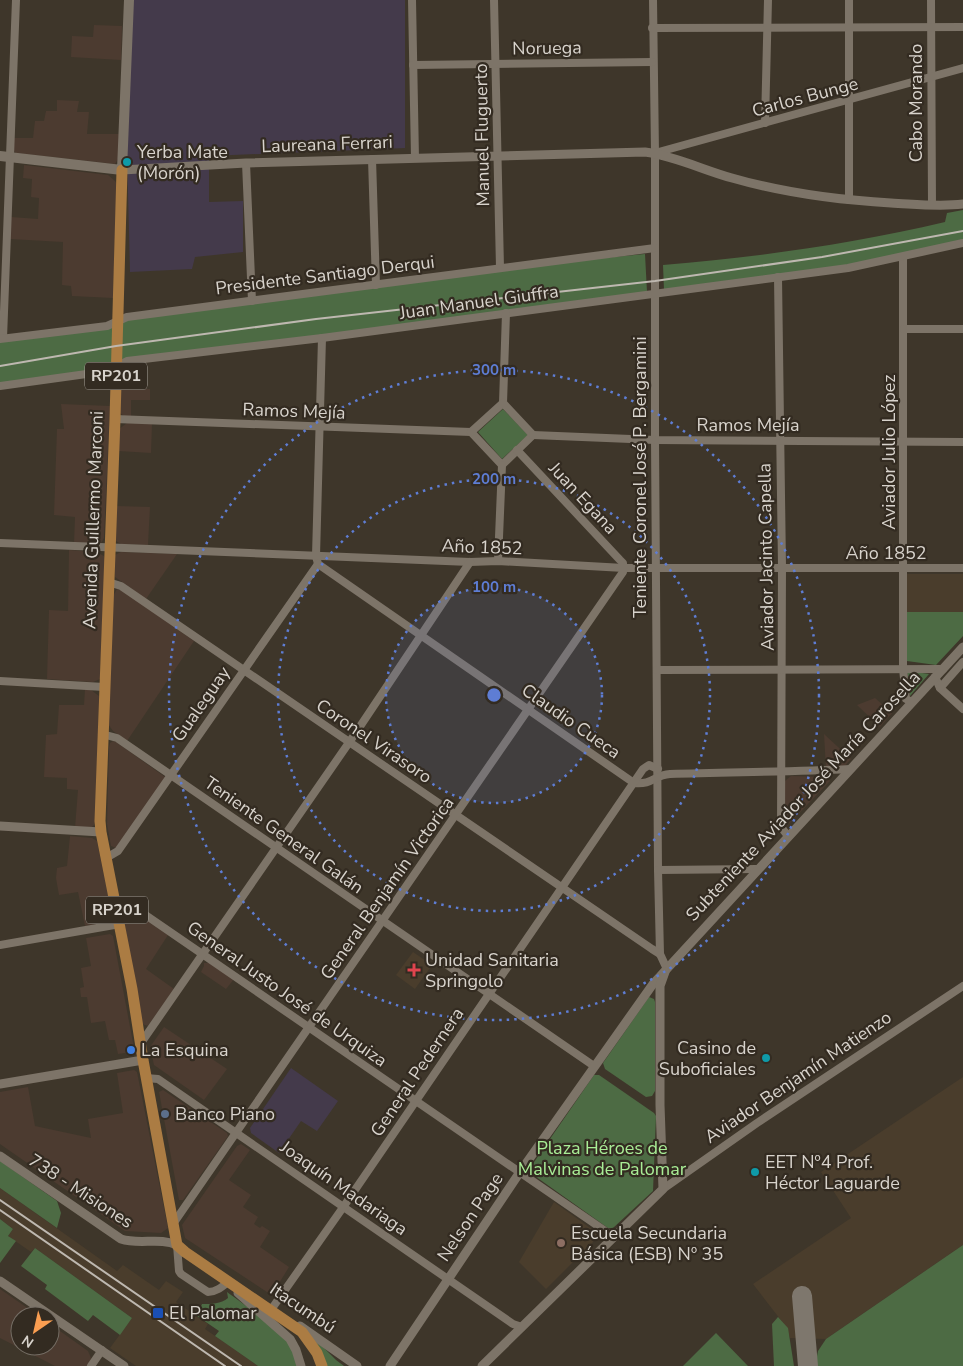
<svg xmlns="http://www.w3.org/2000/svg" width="963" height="1366" font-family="'Nunito Sans',sans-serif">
<rect width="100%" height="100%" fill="#3e362a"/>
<g fill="#4c3b30">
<polygon points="94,25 122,26 121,60 71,57 72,36 93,37"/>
<polygon points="57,100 79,101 77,112 89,112 87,134 119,134 118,159 115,164 16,153 13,150 14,138 33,138 35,121 44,121 46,111 57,111"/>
<polygon points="24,165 108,175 115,181 117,184 113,298 72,296 71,286 62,285 63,242 10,239 11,217 38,219 39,198 31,197 32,179 23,178"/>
<polygon points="120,388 150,389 150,400 131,400 131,416 124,416 120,413"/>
<polygon points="61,404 110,406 104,538 101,543 74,543 75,517 54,515 57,429 64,429"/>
<polygon points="127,423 152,424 151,453 118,451 119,429"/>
<polygon points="116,506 150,507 148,545 121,544 116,541"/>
<polygon points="69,550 96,552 104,556 105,560 100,679 93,682 47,679 49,610 68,611"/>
<polygon points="121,552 177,554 146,599 115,577 115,555"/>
<polygon points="117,589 122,590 194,641 127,741 113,731 108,724 113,596"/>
<polygon points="85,689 91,690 99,696 97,817 94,825 91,828 75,828 78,790 67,789 67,778 44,777 46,735 57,734 59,705 84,705"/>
<polygon points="875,698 892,713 880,727 857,705"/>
<polygon points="824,734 851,759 843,768 826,769"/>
<polygon points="113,741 116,742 165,777 165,780 116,848 111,846 107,824 109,747 110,743"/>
<polygon points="791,776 827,777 830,781 786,827 784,825 785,781"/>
<polygon points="70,836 92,838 97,841 112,915 108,922 85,926 78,892 59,895 56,878 57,868 67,866"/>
<polygon points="127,907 168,935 146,969 174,989 148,1026 142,1024 122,909"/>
<polygon points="110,934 113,936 134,1048 131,1052 118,1054 115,1040 109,1040 105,1021 91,1023 87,997 81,997 80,988 84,987 81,968 91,966 86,938"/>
<polygon points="204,963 209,963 234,979 226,989 201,972 204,966"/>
<polygon points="164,1027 227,1069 204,1100 154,1065 150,1047"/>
<polygon points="134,1070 137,1072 168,1228 161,1233 125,1231 0,1144 0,1092 28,1087 35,1126 91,1138 88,1119 123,1113 117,1073"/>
<polygon points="163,1090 227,1133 228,1136 183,1200 179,1200 159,1092"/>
<polygon points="241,1144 250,1150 229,1180 251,1195 243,1207 258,1217 254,1224 260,1228 262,1226 270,1231 260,1247 289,1267 273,1293 270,1294 185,1238 182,1225 237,1146"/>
<polygon points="0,1289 39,1316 20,1316 20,1346 50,1346 50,1324 88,1351 91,1358 88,1366 55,1366 0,1338"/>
</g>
<g fill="#443a4b">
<polygon points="133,0 405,0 405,148 209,156 209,202 243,201 243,252 195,257 192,269 130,272 127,153"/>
<polygon points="291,1068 338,1101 317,1131 301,1121 279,1153 251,1133 250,1128"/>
</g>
<g fill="#4a3d2c">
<rect x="907" y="574" width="56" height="38"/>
<polygon points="413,952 432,965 415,989 396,975"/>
<polygon points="963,1077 963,1245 826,1339 790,1338 787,1328 753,1284 851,1218 821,1172"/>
<polygon points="0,1188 117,1271 123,1265 159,1290 166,1281 183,1292 176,1302 208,1324 205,1329 258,1366 136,1366 110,1348 132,1318 35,1248 31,1252 8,1236 13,1229 0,1219"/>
<polygon points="554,1202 600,1235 546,1289 519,1262"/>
</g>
<g fill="#4d6b44">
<path d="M963,210v33l-60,15 -239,32 -1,-25c95,-8 189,-21 282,-43l2,-9z"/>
<polygon points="645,254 647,292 127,361 111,369 0,386 0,339 107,326 117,320 500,268"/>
<polygon points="503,409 528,435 502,459 478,432"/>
<polygon points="963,574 963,636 936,665 907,661 907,612 963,612"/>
<polygon points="907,671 929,674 910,696"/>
<polygon points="649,997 654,999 655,1002 655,1091 652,1096 646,1097 605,1069 603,1063"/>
<polygon points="594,1075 599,1075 654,1113 656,1116 653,1191 613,1228 608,1228 532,1174 530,1168"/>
<polygon points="0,1161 57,1201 61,1213 57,1228 0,1188"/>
<polygon points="0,1219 13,1229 8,1236 16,1241 0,1263"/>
<polygon points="963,1245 963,1366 815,1366 818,1351 826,1339"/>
<polygon points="35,1248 132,1318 120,1335 93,1315 88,1321 45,1289 47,1285 21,1266"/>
<path d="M227,1292c19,14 56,39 67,59 2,5 4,10 5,15h-41l-43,-30 4,-5 -22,-15 5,-12c9,0 19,0 26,-6z"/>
<polygon points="778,1317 788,1328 794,1366 774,1366 772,1324"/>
<polygon points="306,1330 336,1360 344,1366 326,1366"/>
<polygon points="716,1333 748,1366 683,1366"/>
</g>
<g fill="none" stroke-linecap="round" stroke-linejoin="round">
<polyline stroke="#7e776d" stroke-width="20" points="802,1296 808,1366"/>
<g stroke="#7d7468" stroke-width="8">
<polyline points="412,0 415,158"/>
<polyline points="494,0 500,268"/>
<polyline points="653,0 655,153 655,440 658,870 660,954"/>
<polyline points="931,0 932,205"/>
<polyline points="652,28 963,27"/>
<polyline points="413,65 652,62"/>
<polyline points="765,123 768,0"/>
<polyline points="655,153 963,68"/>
<polyline points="372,159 376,285"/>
<polyline points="246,163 252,301"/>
<polyline points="849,200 849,0"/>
<polyline points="903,258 903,668 906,699 912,702"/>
<polyline points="778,277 782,567 781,827 788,836"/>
<polyline points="904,329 963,329"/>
<polyline points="3,338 16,0"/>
<path d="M322,338l-6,218 2,8 316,219c19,2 20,-8 36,-9 60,-2 120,-2 180,-5"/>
<polyline points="0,339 107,326 127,317 655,248"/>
<polyline points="0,386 108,371 127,361 322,338 848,268 963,243"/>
<polyline points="503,403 506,313"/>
<polyline points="115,419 471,432"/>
<polyline points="471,432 502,465 533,435"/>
<polyline points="471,432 503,403 533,435"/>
<polyline points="533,435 655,440 963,442"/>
<polyline points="0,543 470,562 498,561 624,568 963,568"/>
<polyline points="498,561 502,465"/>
<polyline points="108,582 121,586 652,949 660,954 666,967"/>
<polyline points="657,670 943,669"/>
<polyline points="935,677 940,688 963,709"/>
<polyline points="0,681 104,687"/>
<polyline points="940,688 963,662"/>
<polyline points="102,734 117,738 594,1066"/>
<polyline points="106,858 118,851 318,564"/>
<polyline points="658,870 757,869"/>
<polyline points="114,900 128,903 614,1237"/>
<polyline points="0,945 120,924"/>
<polyline points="141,1043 357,731 470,562"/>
<polyline points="146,1078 158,1079 513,1324 522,1327"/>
<polyline points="663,1189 757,1123 963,986"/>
<polyline points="173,1224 623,572 623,563 620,560 517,450"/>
<path d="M177,1245l2,26 2,3 27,18c8,0 14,-5 20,-10"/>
<polyline points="273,1307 344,1206 643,769 649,765 658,769"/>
<polyline points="91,1366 102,1350"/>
</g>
<g stroke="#7d7468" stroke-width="9">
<path d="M122,170l124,-7 399,-11c30,4 58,18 87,26 52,15 105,22 159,25 23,1 48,4 72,1"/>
<polyline points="0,826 101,832"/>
<polyline points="0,1084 143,1060"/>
<path d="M0,1156l121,83c18,6 39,-2 56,6"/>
<polyline points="0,1281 124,1366"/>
<polyline points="238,1293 290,1339 296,1350 301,1366"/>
<polyline points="300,1326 357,1366"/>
<polyline points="390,1366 520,1172 653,984 963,647"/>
<polyline points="482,1366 663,1189 660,1105 660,986 665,972"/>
</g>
<polyline stroke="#7d7468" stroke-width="10" points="0,156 122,170 129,0"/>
<polyline stroke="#ab7c43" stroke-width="11" points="122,170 115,419 100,821 101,832 132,989 143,1060 177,1245 185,1252 302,1332 317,1353 322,1366"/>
<g stroke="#beb8b0" stroke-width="2">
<polyline points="0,366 116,346 316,319 655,281 822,257 963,231"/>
<polyline points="0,1200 241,1366"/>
<polyline points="0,1210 225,1366"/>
</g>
</g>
<circle cx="494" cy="695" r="108" fill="#5e7dd4" fill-opacity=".12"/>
<g fill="none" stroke="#5e7dd4" stroke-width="2.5" stroke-dasharray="2.5 5">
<circle cx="494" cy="695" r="108"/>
<circle cx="494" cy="695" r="216"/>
<circle cx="494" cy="695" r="325"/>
</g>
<g fill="#0f9aa8" stroke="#332b21" stroke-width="2">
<circle cx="127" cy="162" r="5"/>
<circle cx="766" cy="1058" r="5"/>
<circle cx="755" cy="1172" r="5"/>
</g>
<path fill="#e0444e" stroke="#332b21" stroke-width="2" d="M411.5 962.5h5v5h5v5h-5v5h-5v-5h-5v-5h5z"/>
<circle fill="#3f7fe0" stroke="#332b21" stroke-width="2" cx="131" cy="1050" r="5"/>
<circle fill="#5c6f8a" stroke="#332b21" stroke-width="2" cx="165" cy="1114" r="5"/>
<circle fill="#8d6e63" stroke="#332b21" stroke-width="2" cx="561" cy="1243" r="5"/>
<rect fill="#1a4fb4" stroke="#332b21" stroke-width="2" x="152" y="1307" width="12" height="12" rx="2.5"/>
<g text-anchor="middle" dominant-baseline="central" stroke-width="4.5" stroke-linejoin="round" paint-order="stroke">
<g fill="#332b21" stroke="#a6a199" stroke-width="1">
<rect x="85" y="362.5" width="62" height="27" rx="4"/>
<rect x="86" y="896.5" width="62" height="27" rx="4"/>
</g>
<g font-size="16" font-weight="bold" fill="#d8d3cc">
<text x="116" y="376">RP201</text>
<text x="117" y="910">RP201</text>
</g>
<g font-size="18" fill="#d8d3cc" stroke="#332b21">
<text transform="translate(547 48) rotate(-1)">Noruega</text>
<text transform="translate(805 97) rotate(-15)">Carlos Bunge</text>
<text transform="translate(916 103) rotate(-90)">Cabo Morando</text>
<text transform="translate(482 135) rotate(-91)">Manuel Fluguerto</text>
<text transform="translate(327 144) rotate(-2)">Laureana Ferrari</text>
<text transform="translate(325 275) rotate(-7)">Presidente Santiago Derqui</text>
<text transform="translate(479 302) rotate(-8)">Juan Manuel Giuffra</text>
<text transform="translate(294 411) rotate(2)">Ramos Mejía</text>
<text x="748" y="425">Ramos Mejía</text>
<text transform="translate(889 452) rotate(-90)">Aviador Julio López</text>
<text transform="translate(640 477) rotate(-90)">Teniente Coronel José P. Bergamini</text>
<text transform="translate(583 498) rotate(47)">Juan Egana</text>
<text transform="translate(93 520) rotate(-88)">Avenida Guillermo Marconi</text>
<text transform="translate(482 547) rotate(2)">Año 1852</text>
<text x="886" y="553">Año 1852</text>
<text transform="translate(766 557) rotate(-91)">Aviador Jacinto Capella</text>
<text transform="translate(201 704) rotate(-55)">Gualeguay</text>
<text transform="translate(571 721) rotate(35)">Claudio Cueca</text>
<text transform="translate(374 741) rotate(34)">Coronel Virasoro</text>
<text transform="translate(803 796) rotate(-47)">Subteniente Aviador José María Carosella</text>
<text transform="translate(284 835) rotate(35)">Teniente General Galán</text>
<text transform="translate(387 888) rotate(-55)">General Benjamín Victorica</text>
<text transform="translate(287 994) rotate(35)">General Justo José de Urquiza</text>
<text transform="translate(417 1072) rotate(-56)">General Pedernera</text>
<text transform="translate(798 1077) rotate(-34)">Aviador Benjamín Matienzo</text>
<text transform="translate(344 1188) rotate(35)">Joaquín Madariaga</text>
<text transform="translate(81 1191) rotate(33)">738 - Misiones</text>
<text transform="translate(470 1217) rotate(-56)">Nelson Page</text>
<text transform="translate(303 1308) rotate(34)">Itacumbú</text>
</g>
<g font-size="18" fill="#d8d3cc" stroke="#332b21" text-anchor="start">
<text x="137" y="152">Yerba Mate<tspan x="137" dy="21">(Morón)</tspan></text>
<text x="425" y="960">Unidad Sanitaria<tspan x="425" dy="21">Springolo</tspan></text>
<text x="756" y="1048" text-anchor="end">Casino de<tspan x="756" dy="21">Suboficiales</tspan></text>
<text x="141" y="1050">La Esquina</text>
<text x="175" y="1114">Banco Piano</text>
<text x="765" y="1162">EET Nº4 Prof.<tspan x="765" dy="21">Héctor Laguarde</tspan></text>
<text x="571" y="1233">Escuela Secundaria<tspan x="571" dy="21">Básica (ESB) Nº 35</tspan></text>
<text x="169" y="1313">El Palomar</text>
</g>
<g font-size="18" fill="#a9ed96" stroke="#332b21">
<text x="602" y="1148">Plaza Héroes de<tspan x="602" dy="21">Malvinas de Palomar</tspan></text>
</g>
</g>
<circle cx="494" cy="695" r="8" fill="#5e7dd4" stroke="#332b21" stroke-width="2.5"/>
<g font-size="15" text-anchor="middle" font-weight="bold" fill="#5e7dd4" stroke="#332b21" stroke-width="4.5" stroke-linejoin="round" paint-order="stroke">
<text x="494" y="375">300 m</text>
<text x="494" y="484">200 m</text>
<text x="494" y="592">100 m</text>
</g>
<g transform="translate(35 1331) rotate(214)"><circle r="24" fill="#332b21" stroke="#756e65"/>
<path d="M0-4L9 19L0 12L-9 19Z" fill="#fb9e51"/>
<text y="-8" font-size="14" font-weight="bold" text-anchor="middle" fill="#d8d3cc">N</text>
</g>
</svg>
